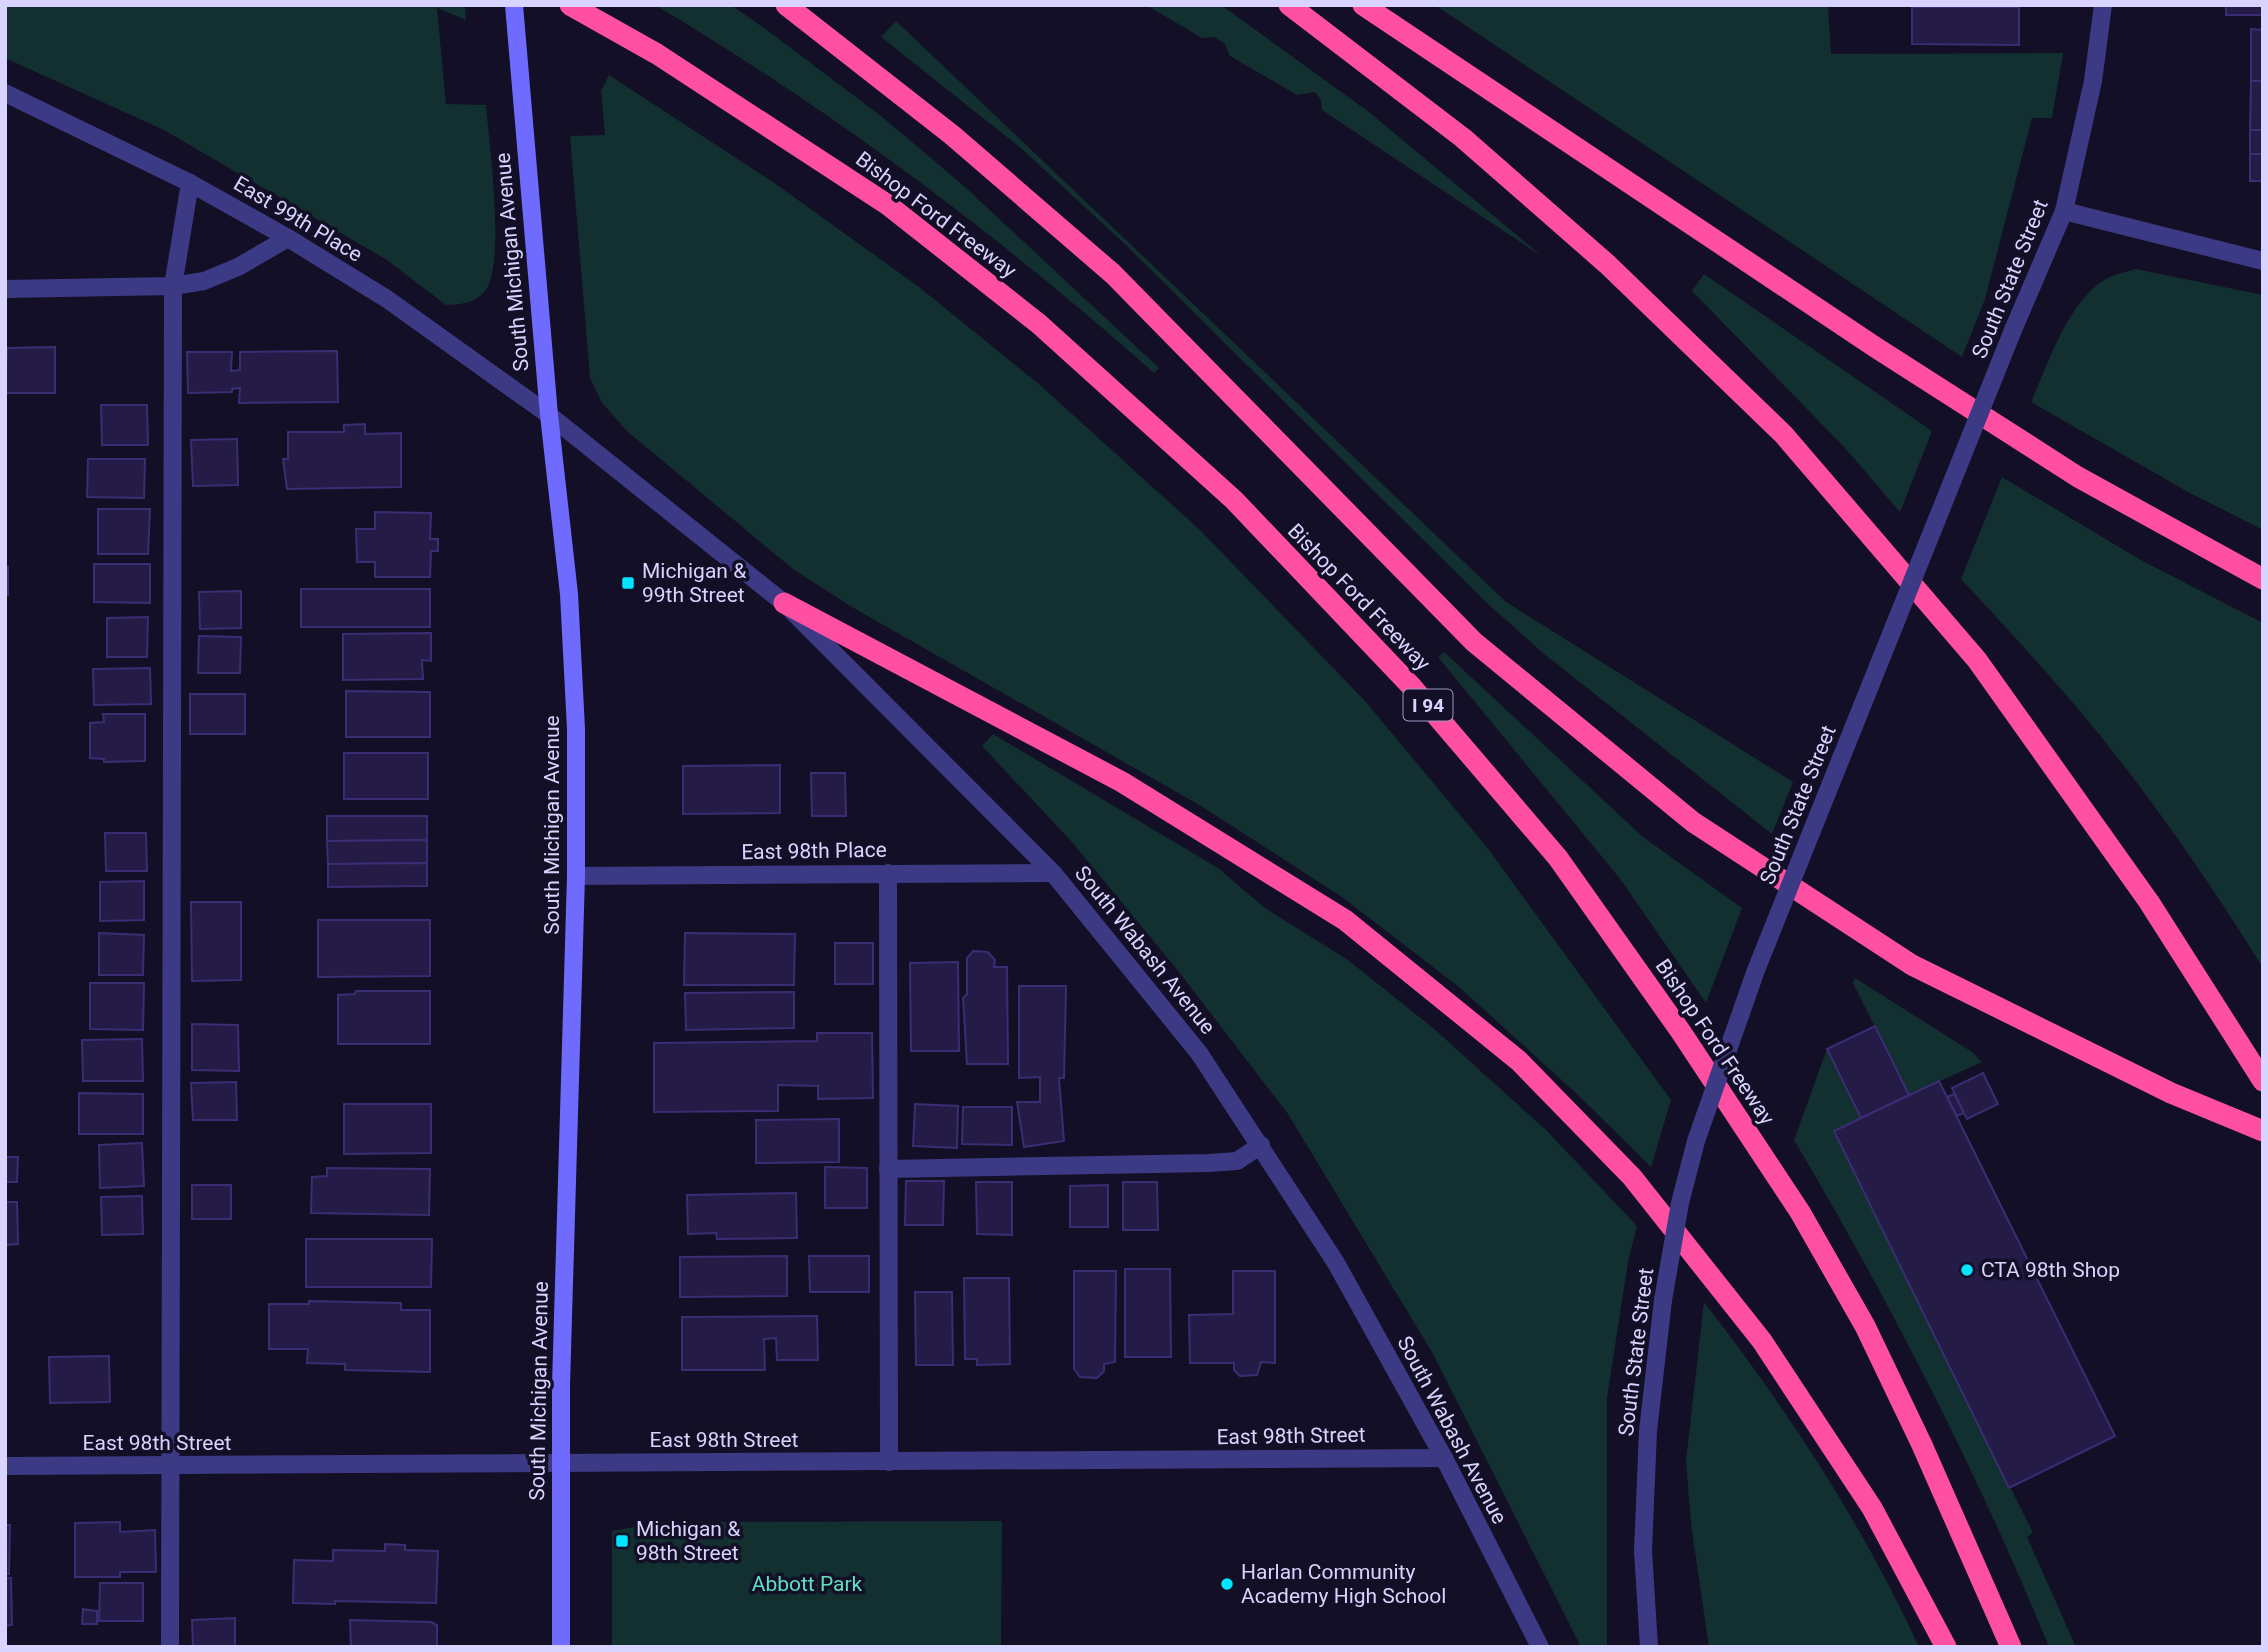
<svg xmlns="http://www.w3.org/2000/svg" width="2268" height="1652" font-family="Roboto,sans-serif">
<rect width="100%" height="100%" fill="#130f26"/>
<g fill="#12302f">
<path d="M5,5h460l1,15 -29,-12 9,96 40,1c3,38 20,160 -1,186 -11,13 -23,13 -39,14l-59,-45 -223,-130 -159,-72z"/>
<path d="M655,5h76l33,23 117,88 84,71 194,181 -5,5c-154,-137 -321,-262 -499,-368z"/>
<polygon points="1146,5 1221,5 1369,112 1543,257 1322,110 1321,100 1315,92 1297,95 1230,56 1225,44 1214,37 1202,38"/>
<polygon points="1435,5 1828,5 1831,54 2063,53 2052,118 2032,118 1985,299 1962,357"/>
<polygon points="896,21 1506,602 1793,782 1772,834 1543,653 1488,604 1127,246 1022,149 881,37"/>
<polygon points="609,75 773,182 919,287 1040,385 1201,531 1365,701 1486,846 1671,1100 1651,1167 1576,1093 1459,987 1342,897 1201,806 852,607 793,569 627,431 602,403 590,378 570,136 605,135 601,91"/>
<path d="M2136,269l127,26v235l-75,-38 -157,-90c17,-38 33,-89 65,-116 11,-10 26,-13 40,-17z"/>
<polygon points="1704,274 1932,431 1900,512 1845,448 1692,291"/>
<path d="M2002,477l137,82 124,64v345c-56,-90 -116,-177 -184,-258 -38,-45 -78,-88 -118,-131z"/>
<polygon points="1444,652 1643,837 1742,908 1706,1003 1621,880 1438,657"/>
<polygon points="993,734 1218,868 1265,908 1348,960 1433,1028 1547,1131 1637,1226 1628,1262 1607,1398 1607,1647 1581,1647 1433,1354 1288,1114 1179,972 1072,842 982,746"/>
<polygon points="1855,978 1972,1052 1982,1062 1909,1095 1853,983"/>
<path d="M1827,1049l34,69 -27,14 199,401 -6,4 49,110h-27c-72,-176 -158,-343 -255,-507z"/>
<path d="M1704,1302c83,107 158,221 215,345h-210l-18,-123 -5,-63z"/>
<polygon points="1002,1521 1001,1647 612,1647 612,1531 660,1522"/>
</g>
<g fill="#241b47" stroke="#3b2d73" stroke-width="2">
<rect x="2226" y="5" width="37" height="10"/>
<polygon points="1912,7 2019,7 2019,45 1912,44"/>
<polygon points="2251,29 2263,30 2263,81 2251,81"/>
<polygon points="2251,81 2263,81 2263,130 2250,130"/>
<rect x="2250" y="130" width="13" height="24"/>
<rect x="2250" y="154" width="13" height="27"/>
<polygon points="55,347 55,393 5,393 7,348"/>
<polygon points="337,351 338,402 239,403 240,388 232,389 232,392 188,393 187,352 232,352 231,371 240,370 240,352"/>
<polygon points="101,405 147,405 148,445 102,445"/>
<polygon points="365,424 365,434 401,433 401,487 287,489 283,459 288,459 288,432 344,432 344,425"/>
<polygon points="237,439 238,485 193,486 191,440"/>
<polygon points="88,459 145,459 144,498 87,497"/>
<polygon points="98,509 150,509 148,554 98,554"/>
<polygon points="375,512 431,513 430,539 438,539 438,551 431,551 430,577 375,577 375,562 357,562 356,529 375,529"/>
<polygon points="94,564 150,564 150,603 94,602"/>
<rect x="5" y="567" width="3" height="28"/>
<rect x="301" y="589" width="129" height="38"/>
<polygon points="241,591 241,628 200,629 199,592"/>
<polygon points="148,617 147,657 107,657 107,618"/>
<polygon points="431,633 431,661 422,660 423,679 343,680 343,634"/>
<polygon points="199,636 241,637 240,673 198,673"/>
<polygon points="150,668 151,704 94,705 93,669"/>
<polygon points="346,691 430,692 430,737 346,737"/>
<rect x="190" y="694" width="55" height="40"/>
<polygon points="103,714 145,714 145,761 104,762 104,759 90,758 90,723 104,722"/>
<rect x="344" y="753" width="84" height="46"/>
<polygon points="780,765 780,813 683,814 683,766"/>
<polygon points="811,773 845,773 846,816 812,816"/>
<polygon points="327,816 427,816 427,840 327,841"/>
<polygon points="105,833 146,833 147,871 106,871"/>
<polygon points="427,840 427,863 328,864 327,841"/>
<polygon points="427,863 427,886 328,887 328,864"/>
<polygon points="144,881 144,920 100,921 100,882"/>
<polygon points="191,902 241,902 241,980 192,981"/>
<polygon points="318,920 430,920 430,976 318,977"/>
<polygon points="99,933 144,935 143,975 99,975"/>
<polygon points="685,933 795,934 794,985 684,985"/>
<rect x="835" y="943" width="38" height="41"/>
<polygon points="973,951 988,952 995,960 994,967 1007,967 1008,1064 967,1064 963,998 967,994 967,958"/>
<polygon points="958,962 959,1051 911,1051 910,963"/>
<polygon points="90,983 144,983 143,1030 90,1029"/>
<polygon points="1019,986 1066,986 1064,1078 1059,1078 1064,1141 1024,1147 1017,1102 1040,1102 1040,1077 1019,1078"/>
<polygon points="356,991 430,991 430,1044 338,1044 338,995 355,994"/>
<polygon points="794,992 794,1028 686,1030 685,993"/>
<polygon points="192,1024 238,1025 239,1071 192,1070"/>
<polygon points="1875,1026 1909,1095 1861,1118 1827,1049"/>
<polygon points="817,1033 872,1033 873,1098 818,1099 818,1086 778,1085 778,1111 654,1112 654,1043 817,1041"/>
<polygon points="142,1039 143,1081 83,1081 82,1040"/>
<polygon points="1983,1073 1998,1104 1967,1119 1952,1088"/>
<polygon points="1939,1081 2115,1436 2009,1488 1834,1131"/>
<polygon points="236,1082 237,1120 193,1120 191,1083"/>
<polygon points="79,1093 143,1094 143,1134 79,1134"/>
<polygon points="1954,1094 1964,1113 1957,1116 1947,1097"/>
<polygon points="344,1104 431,1104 431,1153 344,1154"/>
<polygon points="915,1104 958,1106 957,1148 913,1146"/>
<polygon points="963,1107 1012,1107 1012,1145 962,1144"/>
<polygon points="839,1119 839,1162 756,1163 756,1120"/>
<polygon points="142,1143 144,1186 100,1188 99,1145"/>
<polygon points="5,1157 18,1157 17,1182 5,1182"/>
<polygon points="825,1167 867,1168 867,1208 825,1208"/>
<polygon points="327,1168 430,1169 429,1215 311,1213 312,1177 327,1176"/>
<polygon points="906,1181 944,1181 943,1225 905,1225"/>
<polygon points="976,1182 1012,1182 1012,1235 977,1234"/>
<polygon points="1123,1182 1157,1182 1158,1230 1123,1230"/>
<rect x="192" y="1185" width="39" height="34"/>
<polygon points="1108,1185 1108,1227 1070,1227 1070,1186"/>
<polygon points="796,1193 797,1238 717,1239 716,1233 688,1234 687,1195"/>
<polygon points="142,1196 143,1234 102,1235 101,1197"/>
<polygon points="5,1202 17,1202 18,1244 5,1245"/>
<polygon points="306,1239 432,1239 431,1287 306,1287"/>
<polygon points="787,1256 787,1296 680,1297 680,1257"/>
<polygon points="809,1256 869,1256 869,1292 810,1292"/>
<polygon points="1125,1269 1170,1269 1171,1357 1125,1357"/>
<polygon points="1074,1271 1116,1271 1115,1362 1104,1364 1104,1371 1097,1378 1080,1377 1074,1369"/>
<polygon points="1233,1271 1275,1271 1275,1363 1261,1362 1257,1375 1240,1376 1234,1370 1234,1363 1190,1363 1189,1315 1233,1314"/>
<polygon points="964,1278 1009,1278 1010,1364 977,1365 977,1359 965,1359"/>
<polygon points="915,1292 952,1292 953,1365 916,1365"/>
<polygon points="309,1301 401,1303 401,1310 430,1310 430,1372 345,1370 345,1364 307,1363 308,1349 269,1349 269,1304 309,1304"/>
<polygon points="817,1316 818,1360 777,1360 776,1338 764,1339 765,1370 682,1370 682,1317"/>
<polygon points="109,1356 110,1402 50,1403 49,1357"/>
<polygon points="120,1522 120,1532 155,1530 156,1572 120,1572 120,1577 75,1577 75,1523"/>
<polygon points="5,1525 10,1525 9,1574 5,1574"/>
<polygon points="385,1544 405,1545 405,1550 438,1551 436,1603 335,1601 335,1604 293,1603 294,1560 333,1561 333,1550 385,1551"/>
<polygon points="5,1578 11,1578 12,1625 5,1626"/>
<polygon points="100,1583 143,1583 143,1621 99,1621"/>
<polygon points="83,1609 97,1611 97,1624 82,1624"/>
<polygon points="235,1618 235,1647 193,1647 192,1620"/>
<polygon points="350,1620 431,1622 437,1625 437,1647 351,1647"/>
</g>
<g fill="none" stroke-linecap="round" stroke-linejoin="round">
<g stroke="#3d3a85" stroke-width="18">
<polyline points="888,873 889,1462"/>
<polyline points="888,1169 1209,1163 1237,1161 1261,1145"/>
<polyline points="170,1647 173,286"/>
</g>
<g stroke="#3d3a85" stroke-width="18">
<polyline points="2064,211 2263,261"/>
<polyline points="173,286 190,183"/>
<polyline points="5,289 173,286 204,281 238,267 288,238"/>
<polyline points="576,876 1053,873"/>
<polyline points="5,1466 1444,1458"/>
</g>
<g stroke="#3d3a85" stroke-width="18">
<polyline points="5,93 190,183 288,238 387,299 549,415 784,603 1053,873 1199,1053 1336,1263 1444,1458 1540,1647"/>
<polyline points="2013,330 2064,211 2093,81 2103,5"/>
<polyline points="1649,1647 1643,1551 1648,1431 1663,1300"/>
</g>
<polyline stroke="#6f6bff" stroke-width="18" points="514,5 549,415 569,594 576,729 576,876 561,1385 561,1647"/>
<g stroke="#ff4fa3" stroke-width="21">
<polyline points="570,5 657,54 888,205 1039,324 1234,500 1412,687 1558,858 1681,1032 1800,1212 1865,1326 1922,1445 2011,1647"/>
<polyline points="786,5 952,135 1113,274 1474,642 1693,822 1912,965 2171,1093 2263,1131"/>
<polyline points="1289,5 1463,138 1607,264 1784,435 1977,660 2149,902 2263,1081"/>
<polyline points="1363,5 1875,347 2078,477 2263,579"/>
<polyline points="784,603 1122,782 1345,920 1519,1061 1632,1177 1762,1341 1872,1508 1946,1647"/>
</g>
<polyline stroke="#3d3a85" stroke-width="18" points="1663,1300 1680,1203 1696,1141 1756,970 2013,330"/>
</g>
<g fill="#00e5ff" stroke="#130f26" stroke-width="2.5">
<rect x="621" y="576" width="14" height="14" rx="3.5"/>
<circle cx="1967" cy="1270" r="7"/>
<rect x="615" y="1534" width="14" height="14" rx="3.5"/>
<circle cx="1227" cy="1584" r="7"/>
</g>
<g text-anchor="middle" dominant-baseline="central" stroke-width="7" stroke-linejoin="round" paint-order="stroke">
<rect fill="#130f26" stroke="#9e99be" stroke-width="2" x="1403.5" y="689.5" width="49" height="31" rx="5"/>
<g font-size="19" font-weight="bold" fill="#d9d4ff">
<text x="1428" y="705">I 94</text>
</g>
<g font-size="21" fill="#d9d4ff" stroke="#130f26">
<text transform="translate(936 215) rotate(37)">Bishop Ford Freeway</text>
<text transform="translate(298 219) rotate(31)">East 99th Place</text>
<text transform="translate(512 262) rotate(-95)">South Michigan Avenue</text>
<text transform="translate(2010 279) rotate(-68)">South State Street</text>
<text transform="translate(1359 597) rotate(46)">Bishop Ford Freeway</text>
<text transform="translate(1798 805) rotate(-68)">South State Street</text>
<text transform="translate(552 825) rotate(-90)">South Michigan Avenue</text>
<text transform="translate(814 851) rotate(-1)">East 98th Place</text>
<text transform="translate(1145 950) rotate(51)">South Wabash Avenue</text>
<text transform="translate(1715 1042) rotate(56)">Bishop Ford Freeway</text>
<text transform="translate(1636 1352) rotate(-83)">South State Street</text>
<text transform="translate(539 1391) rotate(-89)">South Michigan Avenue</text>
<text transform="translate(1452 1430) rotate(62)">South Wabash Avenue</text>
<text transform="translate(1291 1436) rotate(-1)">East 98th Street</text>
<text x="724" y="1440">East 98th Street</text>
<text x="157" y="1443">East 98th Street</text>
</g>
<g font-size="21" fill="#d9d4ff" stroke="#130f26" text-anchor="start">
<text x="642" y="571">Michigan &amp;<tspan x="642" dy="24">99th Street</tspan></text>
<text x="1981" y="1270">CTA 98th Shop</text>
<text x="636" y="1529">Michigan &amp;<tspan x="636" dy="24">98th Street</tspan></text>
<text x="1241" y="1572">Harlan Community<tspan x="1241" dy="24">Academy High School</tspan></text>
</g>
<g font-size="21" fill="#5fe0c0" stroke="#130f26">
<text x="807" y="1584">Abbott Park</text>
</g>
</g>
<rect width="2268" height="1652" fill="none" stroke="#d9d4ff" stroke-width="14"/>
</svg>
